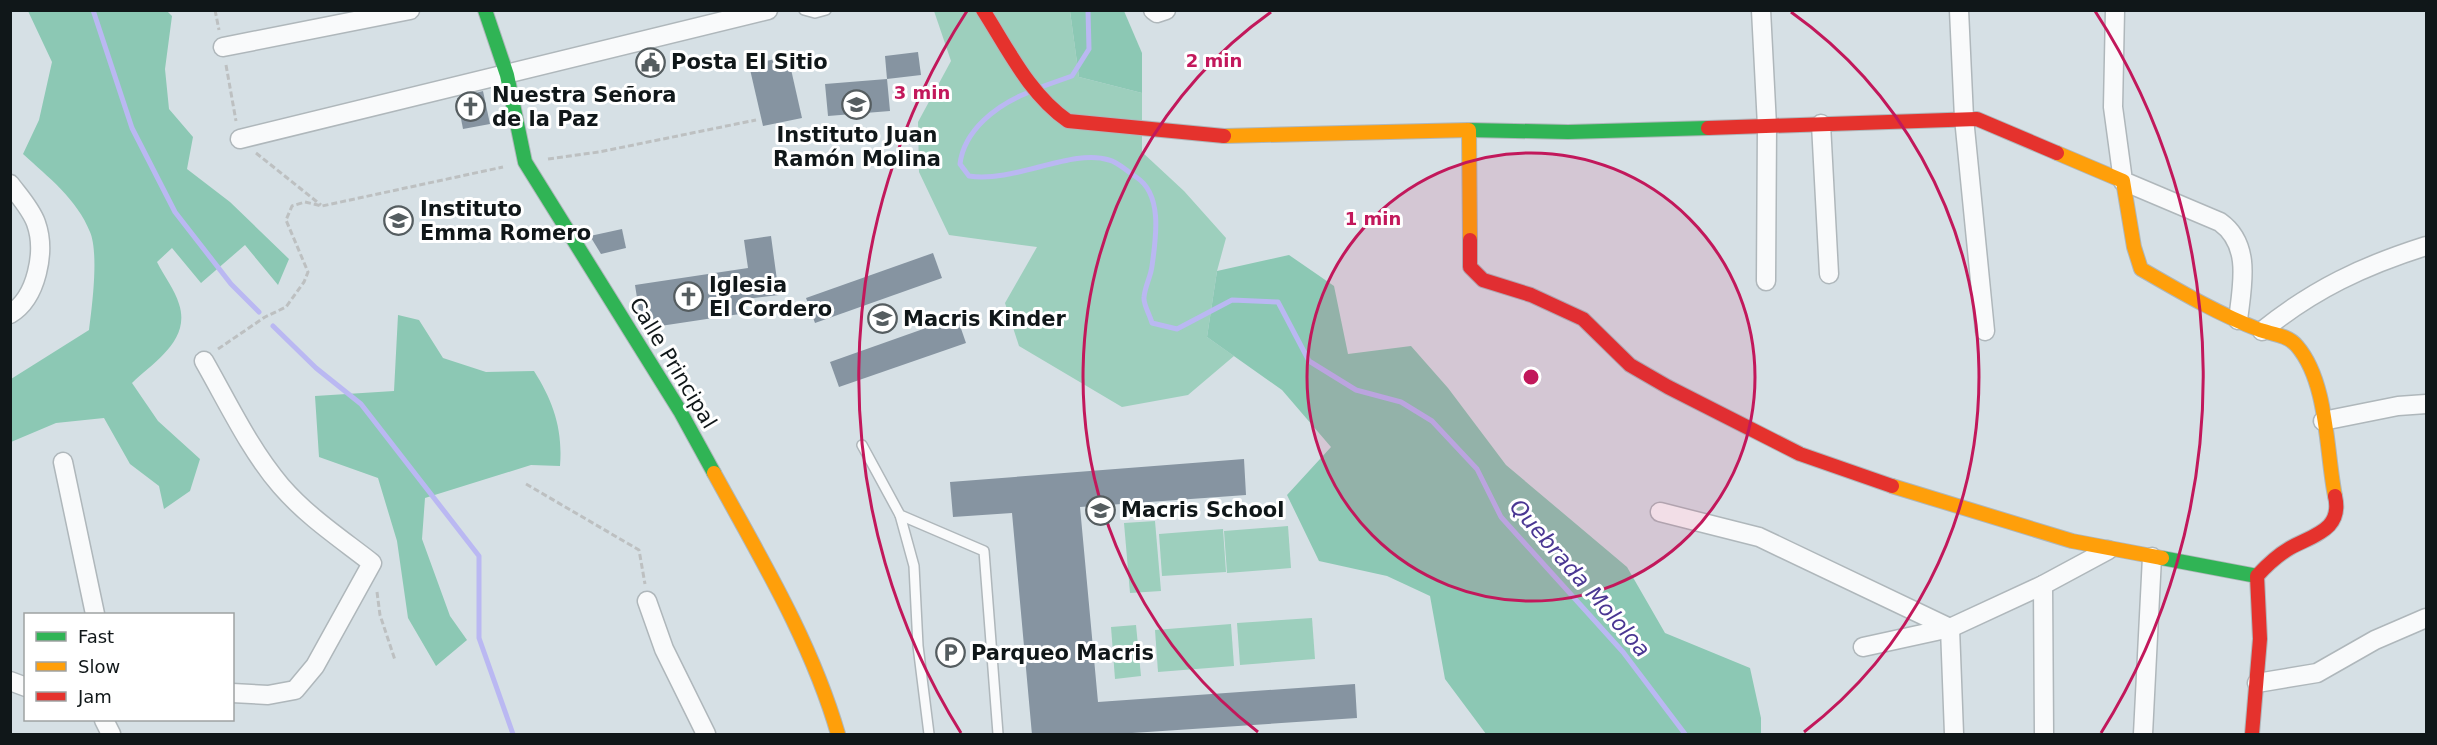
<svg xmlns="http://www.w3.org/2000/svg" width="2437" height="745" font-family="'DejaVu Sans',sans-serif">
<rect width="100%" height="100%" fill="#d6e0e5"/>
<g fill="#9dcfbd">
<polygon points="934,11 1070,11 1079,77 1142,93 1142,152 1184,191 1226,238 1217,271 1207,337 1234,356 1188,395 1122,407 1019,346 1005,303 1037,247 949,235 919,172 918,122 951,61"/>
<polygon points="1155,521 1161,591 1130,593 1124,523"/>
<polygon points="1288,526 1291,568 1227,573 1224,531"/>
<polygon points="1223,529 1226,572 1162,576 1159,534"/>
<polygon points="1312,618 1315,659 1240,665 1237,623"/>
<polygon points="1231,624 1234,666 1158,672 1155,630"/>
<polygon points="1136,625 1141,676 1115,679 1111,627"/>
</g>
<g fill="#8cc8b4">
<path d="M28,11l138,-1 6,6 -7,53 4,40 24,28 -6,32 43,33 59,57 -11,26 -33,-40 -44,38 -29,-35 -15,14c7,14 18,28 22,42 12,36 -25,58 -47,79l26,38 42,38 -10,32 -26,18 -5,-23 -29,-22 -26,-46 -48,5 -45,19v-63l78,-49c3,-23 10,-77 1,-98 -13,-33 -42,-55 -67,-78l16,-34 13,-58z"/>
<polygon points="1070,11 1124,11 1142,53 1142,93 1079,77"/>
<polygon points="1289,255 1334,286 1348,354 1411,346 1448,388 1506,465 1627,567 1665,633 1750,668 1761,718 1761,734 1486,734 1445,679 1430,596 1387,576 1319,561 1287,495 1331,447 1282,390 1207,337 1217,271"/>
<path d="M398,315l21,5 24,38 43,14 48,-1c19,30 29,58 26,95l-29,-1 -106,33 -3,41 28,77 17,24 -31,26 -28,-48 -11,-77 -19,-63 -59,-21 -4,-61 79,-5z"/>
</g>
<g fill="none" stroke-linecap="round" stroke-linejoin="round">
<g stroke="#bab8f2" stroke-width="5">
<polyline points="93,10 132,128 175,212 231,284 259,312"/>
<polyline points="1041,87 1072,76 1089,49 1088,10"/>
<path d="M1027,93c-30,12 -63,37 -67,71l9,12c46,7 103,-28 140,-16 9,2 19,12 27,17 27,17 20,61 16,89 -1,10 -7,20 -8,31 -1,7 6,18 8,26l25,6 55,-29 46,2 31,59 47,29 45,12 31,19 45,48 24,48 122,135 62,82"/>
<polyline points="273,326 316,368 361,404 479,556 479,638 513,734"/>
</g>
</g>
<g fill="#8694a1">
<polygon points="918,52 921,75 887,79 885,56"/>
<polygon points="788,56 802,118 763,126 749,65"/>
<polygon points="887,79 890,111 828,116 825,84"/>
<polygon points="483,91 490,124 463,129 457,98"/>
<polygon points="622,229 626,248 601,254 590,236"/>
<polygon points="771,236 779,295 738,300 740,314 647,328 640,317 635,285 748,268 744,240"/>
<polygon points="933,253 942,278 815,323 806,298"/>
<polygon points="957,317 966,343 839,387 830,362"/>
<polygon points="1244,459 1246,495 1080,507 1098,702 1355,684 1357,718 1102,735 1032,735 1012,513 953,517 950,482"/>
</g>
<g fill="none" stroke-linecap="round" stroke-linejoin="round">
<defs>
<g id="lane">
<polyline points="804,10 815,13 826,10"/>
<polyline points="862,445 900,515 984,551 998,734"/>
<polyline points="900,515 914,566 918,646 929,734"/>
</g>
<g id="street">
<polyline points="1153,10 1157,13 1166,10"/>
<polyline points="1761,10 1767,126 1766,281"/>
<polyline points="1959,10 1964,118 1985,331"/>
<path d="M2115,10l-2,97 10,74 97,41c32,23 22,64 18,98"/>
<polyline points="223,47 410,10"/>
<polyline points="1821,124 1829,274"/>
<polyline points="240,139 768,10"/>
<path d="M10,184c9,12 21,25 26,39 10,28 1,75 -26,91"/>
<path d="M2262,331c52,-42 101,-65 164,-85"/>
<path d="M204,361c24,42 46,89 77,125 27,31 59,52 91,77l-57,103 -20,24 -27,5 -36,-2"/>
<polyline points="2323,421 2398,406 2426,404"/>
<polyline points="63,462 95,614"/>
<polyline points="1660,512 1759,537 1950,628 1954,734"/>
<polyline points="2043,585 2044,734"/>
<polyline points="647,601 664,649 706,734"/>
<polyline points="1863,647 1950,628 2043,585 2108,550"/>
<polyline points="10,681 26,687"/>
<polyline points="2257,683 2317,673 2375,640 2426,618"/>
<polyline points="104,720 111,734"/>
<polyline points="2143,734 2152,557"/>
</g>
<g id="fast">
<polyline points="485,10 507,75 525,162 680,411 714,473"/>
<polyline points="1469,130 1568,132 1708,128"/>
<polyline points="2162,558 2257,576"/>
</g>
<g id="slow">
<polyline points="1224,136 1469,130 1470,240"/>
<path d="M2057,153l66,28 11,66 7,22c38,22 77,45 119,61 12,4 28,5 37,16 31,36 29,105 38,150"/>
<path d="M714,473c46,84 97,168 124,261"/>
<polyline points="1892,486 2072,541 2162,558"/>
</g>
<g id="jam">
<path d="M983,10c25,39 46,84 85,111l156,15"/>
<polyline points="1708,128 1977,119 2057,153"/>
<polyline points="1470,240 1470,267 1483,280 1531,295 1583,319 1630,365 1668,387 1800,454 1892,486"/>
<path d="M2252,734l8,-95 -3,-63c10,-11 21,-21 33,-28 23,-13 53,-18 45,-52"/>
</g>
</defs>
<use href="#lane" stroke="#afb7bb" stroke-width="12"/>
<use href="#street" stroke="#afb7bb" stroke-width="21"/>
<use href="#fast" stroke="#afb7bb" stroke-width="16"/>
<use href="#slow" stroke="#afb7bb" stroke-width="16"/>
<use href="#jam" stroke="#afb7bb" stroke-width="16"/>
<g stroke="#bdc0c1" stroke-width="3" stroke-dasharray="6 3" stroke-linecap="butt">
<polyline points="215,10 219,30"/>
<polyline points="226,65 236,121"/>
<polyline points="256,153 321,205"/>
<polyline points="548,159 599,152 756,120"/>
<polyline points="218,349 265,317 286,307 304,282 308,272 286,220 292,206 305,202 322,206 503,167"/>
<polyline points="526,484 639,550 645,584"/>
<polyline points="377,592 380,615 395,660"/>
</g>
<use href="#lane" stroke="#f9fafb" stroke-width="9"/>
<use href="#street" stroke="#f9fafb" stroke-width="18"/>
<use href="#fast" stroke="#30b455" stroke-width="14"/>
<use href="#slow" stroke="#ff9f0a" stroke-width="14"/>
<use href="#jam" stroke="#e5322d" stroke-width="14"/>
</g>
<circle cx="1531" cy="377" r="224" fill="#c2185b" fill-opacity=".12"/>
<g fill="none" stroke="#c2185b" stroke-width="3">
<circle cx="1531" cy="377" r="224"/>
<path d="M1258 732A448 448 0 0 1 1271 12M1791 12A448 448 0 0 1 1804 732"/>
<path d="M961 733A672 672 0 0 1 967 11M2095 11A672 672 0 0 1 2101 733"/>
</g>
<defs>
<symbol id="civic-ring" viewBox="-11 -11 22 22"><circle r="9.5" fill="#fff" stroke="#555d60" stroke-width="1.5"/><path d="M-.6-6.5H3V-4.5H.6V-3L4-1V1h2V6H-6V1h2V-1L-.6-3ZM-1.2 2.5V6h2.4V2.5Z" fill="#555d60"/></symbol>
<symbol id="school-ring" viewBox="-11 -11 22 22"><circle r="9.5" fill="#fff" stroke="#555d60" stroke-width="1.5"/><path d="M0-5L7-2L0 1L-7-2ZM-4 1L0 2.5L4 1V4Q0 6-4 4Z" fill="#555d60"/></symbol>
<symbol id="church-ring" viewBox="-11 -11 22 22"><circle r="9.5" fill="#fff" stroke="#555d60" stroke-width="1.5"/><path d="M-1.2-6h2.4v3.5h3.3v2.4h-3.3V6h-2.4V-.1h-3.3v-2.4h3.3Z" fill="#555d60"/></symbol>
<symbol id="parking-ring" viewBox="-11 -11 22 22"><circle r="9.5" fill="#fff" stroke="#555d60" stroke-width="1.5"/><path d="M-3.5-5.5H1a3.5 3.5 0 0 1 0 7H-1V5.5H-3.5ZM-1-3.4V-.6H.8a1.4 1.4 0 0 0 0-2.8Z" fill="#555d60"/></symbol>
</defs>
<g fill-rule="evenodd">
<use href="#civic-ring" x="634" y="46" width="33" height="33"/>
<use href="#school-ring" x="840" y="88" width="33" height="33"/>
<use href="#church-ring" x="454" y="90" width="33" height="33"/>
<use href="#school-ring" x="382" y="204" width="33" height="33"/>
<use href="#church-ring" x="672" y="280" width="33" height="33"/>
<use href="#school-ring" x="866" y="302" width="33" height="33"/>
<use href="#school-ring" x="1084" y="494" width="33" height="33"/>
<use href="#parking-ring" x="934" y="636" width="33" height="33"/>
</g>
<g text-anchor="middle" dominant-baseline="central" stroke-width="6" stroke-linejoin="round" paint-order="stroke">
<g font-size="21" font-weight="bold" fill="#101719" stroke="#fff" text-anchor="start">
<text x="671" y="62">Posta El Sitio</text>
<text x="492" y="95">Nuestra Señora<tspan x="492" dy="24">de la Paz</tspan></text>
<text x="857" y="135" text-anchor="middle">Instituto Juan<tspan x="857" dy="24">Ramón Molina</tspan></text>
<text x="420" y="209">Instituto<tspan x="420" dy="24">Emma Romero</tspan></text>
<text x="709" y="285">Iglesia<tspan x="709" dy="24">El Cordero</tspan></text>
<text x="903" y="319">Macris Kinder</text>
<text x="1121" y="510">Macris School</text>
<text x="971" y="653">Parqueo Macris</text>
</g>
<g font-size="21" fill="#101719" stroke="#fff">
<text transform="translate(673 363) rotate(59)">Calle Principal</text>
</g>
<g font-size="22" font-style="italic" fill="#4a3793" stroke="#fff">
<text transform="translate(1580 578) rotate(49)">Quebrada Mololoa</text>
</g>
</g>
<circle cx="1531" cy="377" r="9" fill="#c2185b" stroke="#fff" stroke-width="3"/>
<g font-size="18" text-anchor="middle" font-weight="bold" fill="#c2185b" stroke="#fff" stroke-width="6" stroke-linejoin="round" paint-order="stroke">
<text x="1214" y="67">2 min</text>
<text x="922" y="99">3 min</text>
<text x="1373" y="225">1 min</text>
</g>
<rect width="2437" height="745" fill="none" stroke="#101719" stroke-width="24"/>
<rect x="24" y="613" width="210" height="108" fill="#ffffff" stroke="#9fa2a3" stroke-width="1.5"/>
<rect x="36" y="632" width="30" height="9" fill="#30b455" stroke="#9fa2a3" stroke-width="1.5"/>
<text x="78" y="643" font-size="18" fill="#101719">Fast</text>
<rect x="36" y="662" width="30" height="9" fill="#ff9f0a" stroke="#9fa2a3" stroke-width="1.5"/>
<text x="78" y="673" font-size="18" fill="#101719">Slow</text>
<rect x="36" y="692" width="30" height="9" fill="#e5322d" stroke="#9fa2a3" stroke-width="1.5"/>
<text x="78" y="703" font-size="18" fill="#101719">Jam</text>
</svg>
